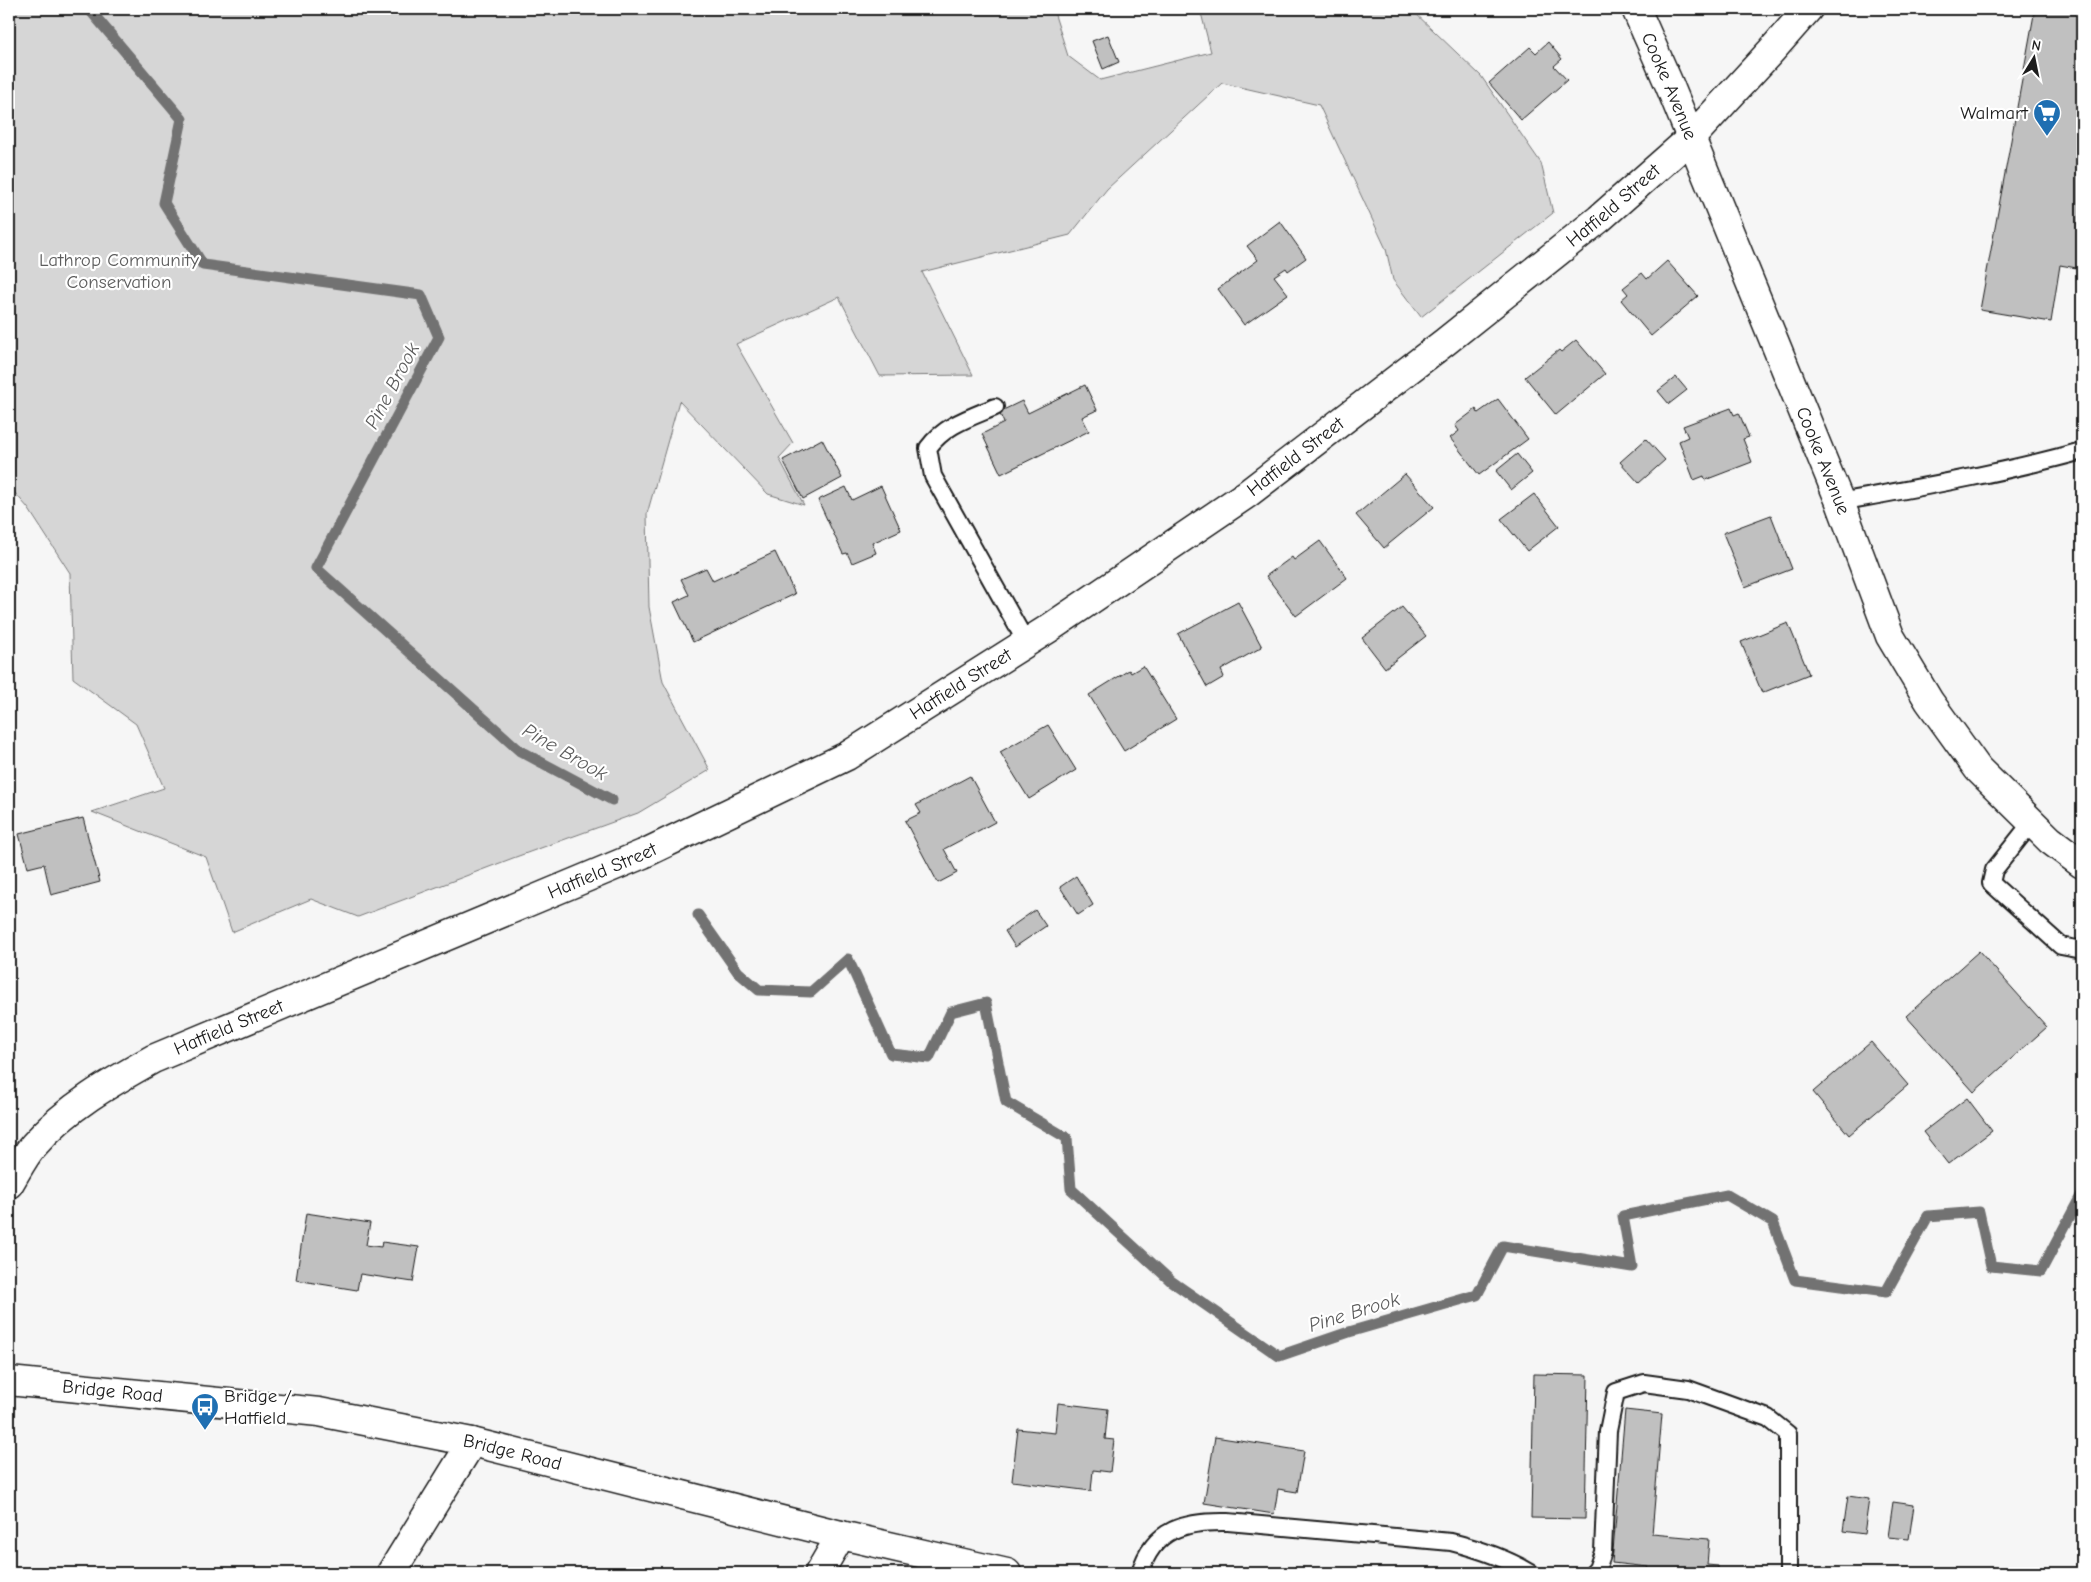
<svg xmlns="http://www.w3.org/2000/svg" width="2091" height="1582" font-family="'Comic Neue',sans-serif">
<rect width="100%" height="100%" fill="#f6f6f6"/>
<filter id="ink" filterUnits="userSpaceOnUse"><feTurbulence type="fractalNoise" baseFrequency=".02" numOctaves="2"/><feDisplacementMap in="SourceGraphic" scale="10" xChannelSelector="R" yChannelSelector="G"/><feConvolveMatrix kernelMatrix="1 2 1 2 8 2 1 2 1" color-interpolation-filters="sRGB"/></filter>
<g filter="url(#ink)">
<polygon fill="#d6d6d6" stroke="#797979" points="9,9 1053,9 1068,56 1100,80 1211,52 1200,9 1411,9 1481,76 1541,163 1553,213 1421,317 1393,280 1386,249 1319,105 1222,83 1107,189 1070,235 922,272 973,375 880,376 839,297 736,344 793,443 779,458 804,505 768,494 679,401 647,514 649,607 663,682 710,770 638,813 513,858 358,917 311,899 232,932 206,857 92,812 164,788 136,724 73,678 70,573 28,508 9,486"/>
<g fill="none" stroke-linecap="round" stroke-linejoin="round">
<g stroke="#727272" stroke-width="11">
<polyline points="89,9 182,119 164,203 203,265 421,295 439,337 316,568 520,751 612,800"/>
<polyline points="698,915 738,972 759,990 811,992 848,959 891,1054 929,1058 951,1012 986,1003 1006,1102 1067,1138 1071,1189 1171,1281 1279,1356 1349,1332 1477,1295 1503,1246 1632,1267 1623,1216 1727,1195 1773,1222 1795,1280 1886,1292 1928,1216 1979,1212 1991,1266 2041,1271 2082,1194"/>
</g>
</g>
<g fill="#c0c0c0" stroke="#1c1c1c">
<polygon points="2035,9 2082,9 2082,269 2060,265 2051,322 1980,310"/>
<polygon points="1108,35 1119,62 1103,69 1092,41"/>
<polygon points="1548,42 1562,59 1554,66 1567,80 1521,120 1489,83 1530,47 1536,53"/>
<polygon points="1280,221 1306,258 1288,271 1286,268 1274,276 1288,294 1244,325 1218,289 1258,260 1247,246"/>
<polygon points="1667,261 1698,296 1651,336 1621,300 1628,294 1623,288 1642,273 1647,279"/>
<polygon points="1576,340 1605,374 1556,415 1525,377 1559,350 1561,352"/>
<polygon points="1676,377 1687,390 1669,404 1658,391"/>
<polygon points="1085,385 1097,410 1082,417 1089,431 1001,474 982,434 1004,423 999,412 1022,401 1028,413"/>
<polygon points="1498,399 1528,439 1479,475 1450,438 1459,431 1455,425 1476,409 1478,413"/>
<polygon points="1731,408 1734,415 1739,413 1749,437 1743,439 1752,462 1705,480 1704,476 1694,480 1679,441 1688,437 1683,426"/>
<polygon points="822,439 842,478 803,499 783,460"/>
<polygon points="1646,439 1665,460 1639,483 1620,462"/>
<polygon points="1517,454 1532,473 1511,490 1496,471"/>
<polygon points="1405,474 1434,507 1384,548 1356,515"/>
<polygon points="881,486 901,530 872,543 876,553 852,563 847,553 843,554 818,500 846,487 852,500"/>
<polygon points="1534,494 1559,526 1527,551 1501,519"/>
<polygon points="1771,515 1792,569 1745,587 1723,533"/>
<polygon points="1320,541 1347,578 1296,616 1266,576 1292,557 1294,560"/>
<polygon points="775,552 795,594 693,642 674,602 689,595 681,579 706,568 713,581"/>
<polygon points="1238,602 1262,647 1221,670 1224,677 1207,687 1178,634"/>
<polygon points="1402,607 1426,636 1385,668 1362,638"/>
<polygon points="1788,623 1809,674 1762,693 1741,642"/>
<polygon points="1143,666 1176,719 1124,751 1089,695 1129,670 1131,673"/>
<polygon points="1048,725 1076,770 1029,799 1000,752"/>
<polygon points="970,776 995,822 944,849 957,873 938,883 905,821 921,813 916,805"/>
<polygon points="83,818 100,882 51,895 44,864 28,868 19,834"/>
<polygon points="1076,876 1093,905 1078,915 1060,887"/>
<polygon points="1035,910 1046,926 1015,947 1005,931"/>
<polygon points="1979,951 2047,1027 1974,1092 1906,1016"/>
<polygon points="1871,1042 1908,1085 1849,1135 1813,1092"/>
<polygon points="1967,1098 1992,1131 1948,1164 1923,1132"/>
<polygon points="306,1213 370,1223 366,1245 381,1247 382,1242 419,1247 413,1282 360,1274 357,1290 296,1280"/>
<polygon points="1534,1374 1588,1375 1585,1519 1531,1518"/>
<polygon points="1058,1403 1108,1409 1105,1439 1114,1440 1110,1472 1093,1470 1091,1491 1012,1481 1018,1429 1055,1433"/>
<polygon points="1625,1410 1662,1414 1652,1534 1709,1539 1707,1565 1718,1566 1718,1573 1647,1573 1648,1567 1612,1563"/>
<polygon points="1215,1437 1304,1451 1297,1492 1278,1489 1274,1514 1204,1503"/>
<polygon points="1848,1496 1869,1499 1864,1534 1843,1531"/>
<polygon points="1893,1502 1914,1505 1909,1539 1888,1537"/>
</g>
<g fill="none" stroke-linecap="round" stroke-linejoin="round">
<defs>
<g id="service">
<path d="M995,407c-26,11 -50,18 -67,41l5,28 93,166"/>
<path d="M1840,502c82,-15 162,-29 242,-51"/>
<polyline points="2032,822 1994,870 1991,883 2061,946 2077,949 2082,947"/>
<path d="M1140,1573c13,-45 46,-52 88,-51l223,20c28,7 55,16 80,31"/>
<polyline points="1593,1573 1597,1569 1603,1552 1608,1431 1616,1392 1644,1383 1688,1389 1768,1418 1788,1434 1788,1573"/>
</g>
<g id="minor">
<path id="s1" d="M1636,9l33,75 171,418 50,134 39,65 49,68 72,71 32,24"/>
<polyline points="391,1573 472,1442"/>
<polyline points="819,1573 841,1535"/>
</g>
<g id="tertiary">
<path id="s2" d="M9,1184c8,-13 15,-28 25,-39 33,-38 76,-62 119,-86l490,-205 204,-98 201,-127 199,-135 198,-152 154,-123 92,-81 81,-88 36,-41"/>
</g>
<g id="primary">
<path id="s3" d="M9,1381l310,31 153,30 369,93 166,38"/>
</g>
</defs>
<use href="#service" stroke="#1c1c1c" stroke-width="20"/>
<use href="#minor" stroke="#1c1c1c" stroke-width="31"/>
<use href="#tertiary" stroke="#1c1c1c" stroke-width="31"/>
<use href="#primary" stroke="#1c1c1c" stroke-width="31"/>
<use href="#service" stroke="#fff" stroke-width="16"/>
<use href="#minor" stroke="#fff" stroke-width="28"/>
<use href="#tertiary" stroke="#fff" stroke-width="28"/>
<use href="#primary" stroke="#fff" stroke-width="28"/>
</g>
</g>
<defs>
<symbol id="supermarket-pin" viewBox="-11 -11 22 30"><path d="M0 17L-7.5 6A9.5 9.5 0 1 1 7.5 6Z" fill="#1f6fb2" stroke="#fff"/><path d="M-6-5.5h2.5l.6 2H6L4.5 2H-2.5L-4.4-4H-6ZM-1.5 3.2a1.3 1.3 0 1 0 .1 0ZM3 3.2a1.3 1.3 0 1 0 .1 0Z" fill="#fff"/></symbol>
<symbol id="bus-pin" viewBox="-11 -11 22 30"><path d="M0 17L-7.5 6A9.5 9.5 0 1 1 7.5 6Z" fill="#1f6fb2" stroke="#fff"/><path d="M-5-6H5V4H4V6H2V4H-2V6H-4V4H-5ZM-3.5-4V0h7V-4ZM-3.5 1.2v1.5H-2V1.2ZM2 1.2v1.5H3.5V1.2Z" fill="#fff"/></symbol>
</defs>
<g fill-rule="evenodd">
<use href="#supermarket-pin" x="2031" y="97" width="32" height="43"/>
<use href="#bus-pin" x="189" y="1391" width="32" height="43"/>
</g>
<g text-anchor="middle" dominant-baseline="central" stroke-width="4.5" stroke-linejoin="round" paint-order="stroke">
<g font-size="19" fill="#1c1c1c" stroke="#fff">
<text stroke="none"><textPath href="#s1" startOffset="84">Cooke Avenue</textPath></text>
<text stroke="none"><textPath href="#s2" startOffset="1896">Hatfield Street</textPath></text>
<text stroke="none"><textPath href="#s2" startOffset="1491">Hatfield Street</textPath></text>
<text stroke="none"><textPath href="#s1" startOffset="489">Cooke Avenue</textPath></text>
<text stroke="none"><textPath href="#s2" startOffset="1086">Hatfield Street</textPath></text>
<text stroke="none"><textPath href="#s2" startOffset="681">Hatfield Street</textPath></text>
<text stroke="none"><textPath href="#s2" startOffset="276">Hatfield Street</textPath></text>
<text stroke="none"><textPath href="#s3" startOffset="104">Bridge Road</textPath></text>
<text stroke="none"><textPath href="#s3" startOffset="509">Bridge Road</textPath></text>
</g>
<g font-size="19" fill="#1c1c1c" stroke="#fff" text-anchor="end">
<text x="2028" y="113">Walmart</text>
<text x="224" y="1396" text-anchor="start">Bridge /<tspan x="224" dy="22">Hatfield</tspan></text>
</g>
<g font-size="19" fill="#5d5d5d" stroke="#fff">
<text x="119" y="260">Lathrop Community<tspan x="119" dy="22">Conservation</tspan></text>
</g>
<g font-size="20" font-style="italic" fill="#5d5d5d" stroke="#fff">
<text transform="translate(392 386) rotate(-62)">Pine Brook</text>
<text transform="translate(565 752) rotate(30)">Pine Brook</text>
<text transform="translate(1354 1312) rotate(-17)">Pine Brook</text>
</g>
</g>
<rect width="2091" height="1582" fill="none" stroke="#fff" stroke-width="30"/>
<rect x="15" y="15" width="2061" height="1552" fill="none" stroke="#1c1c1c" stroke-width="2" filter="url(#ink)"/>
<g transform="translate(2034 58) rotate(10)" stroke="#ffffff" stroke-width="4" paint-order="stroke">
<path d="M0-4L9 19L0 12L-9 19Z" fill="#1c1c1c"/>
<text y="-8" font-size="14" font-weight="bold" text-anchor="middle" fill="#1c1c1c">N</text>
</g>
</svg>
